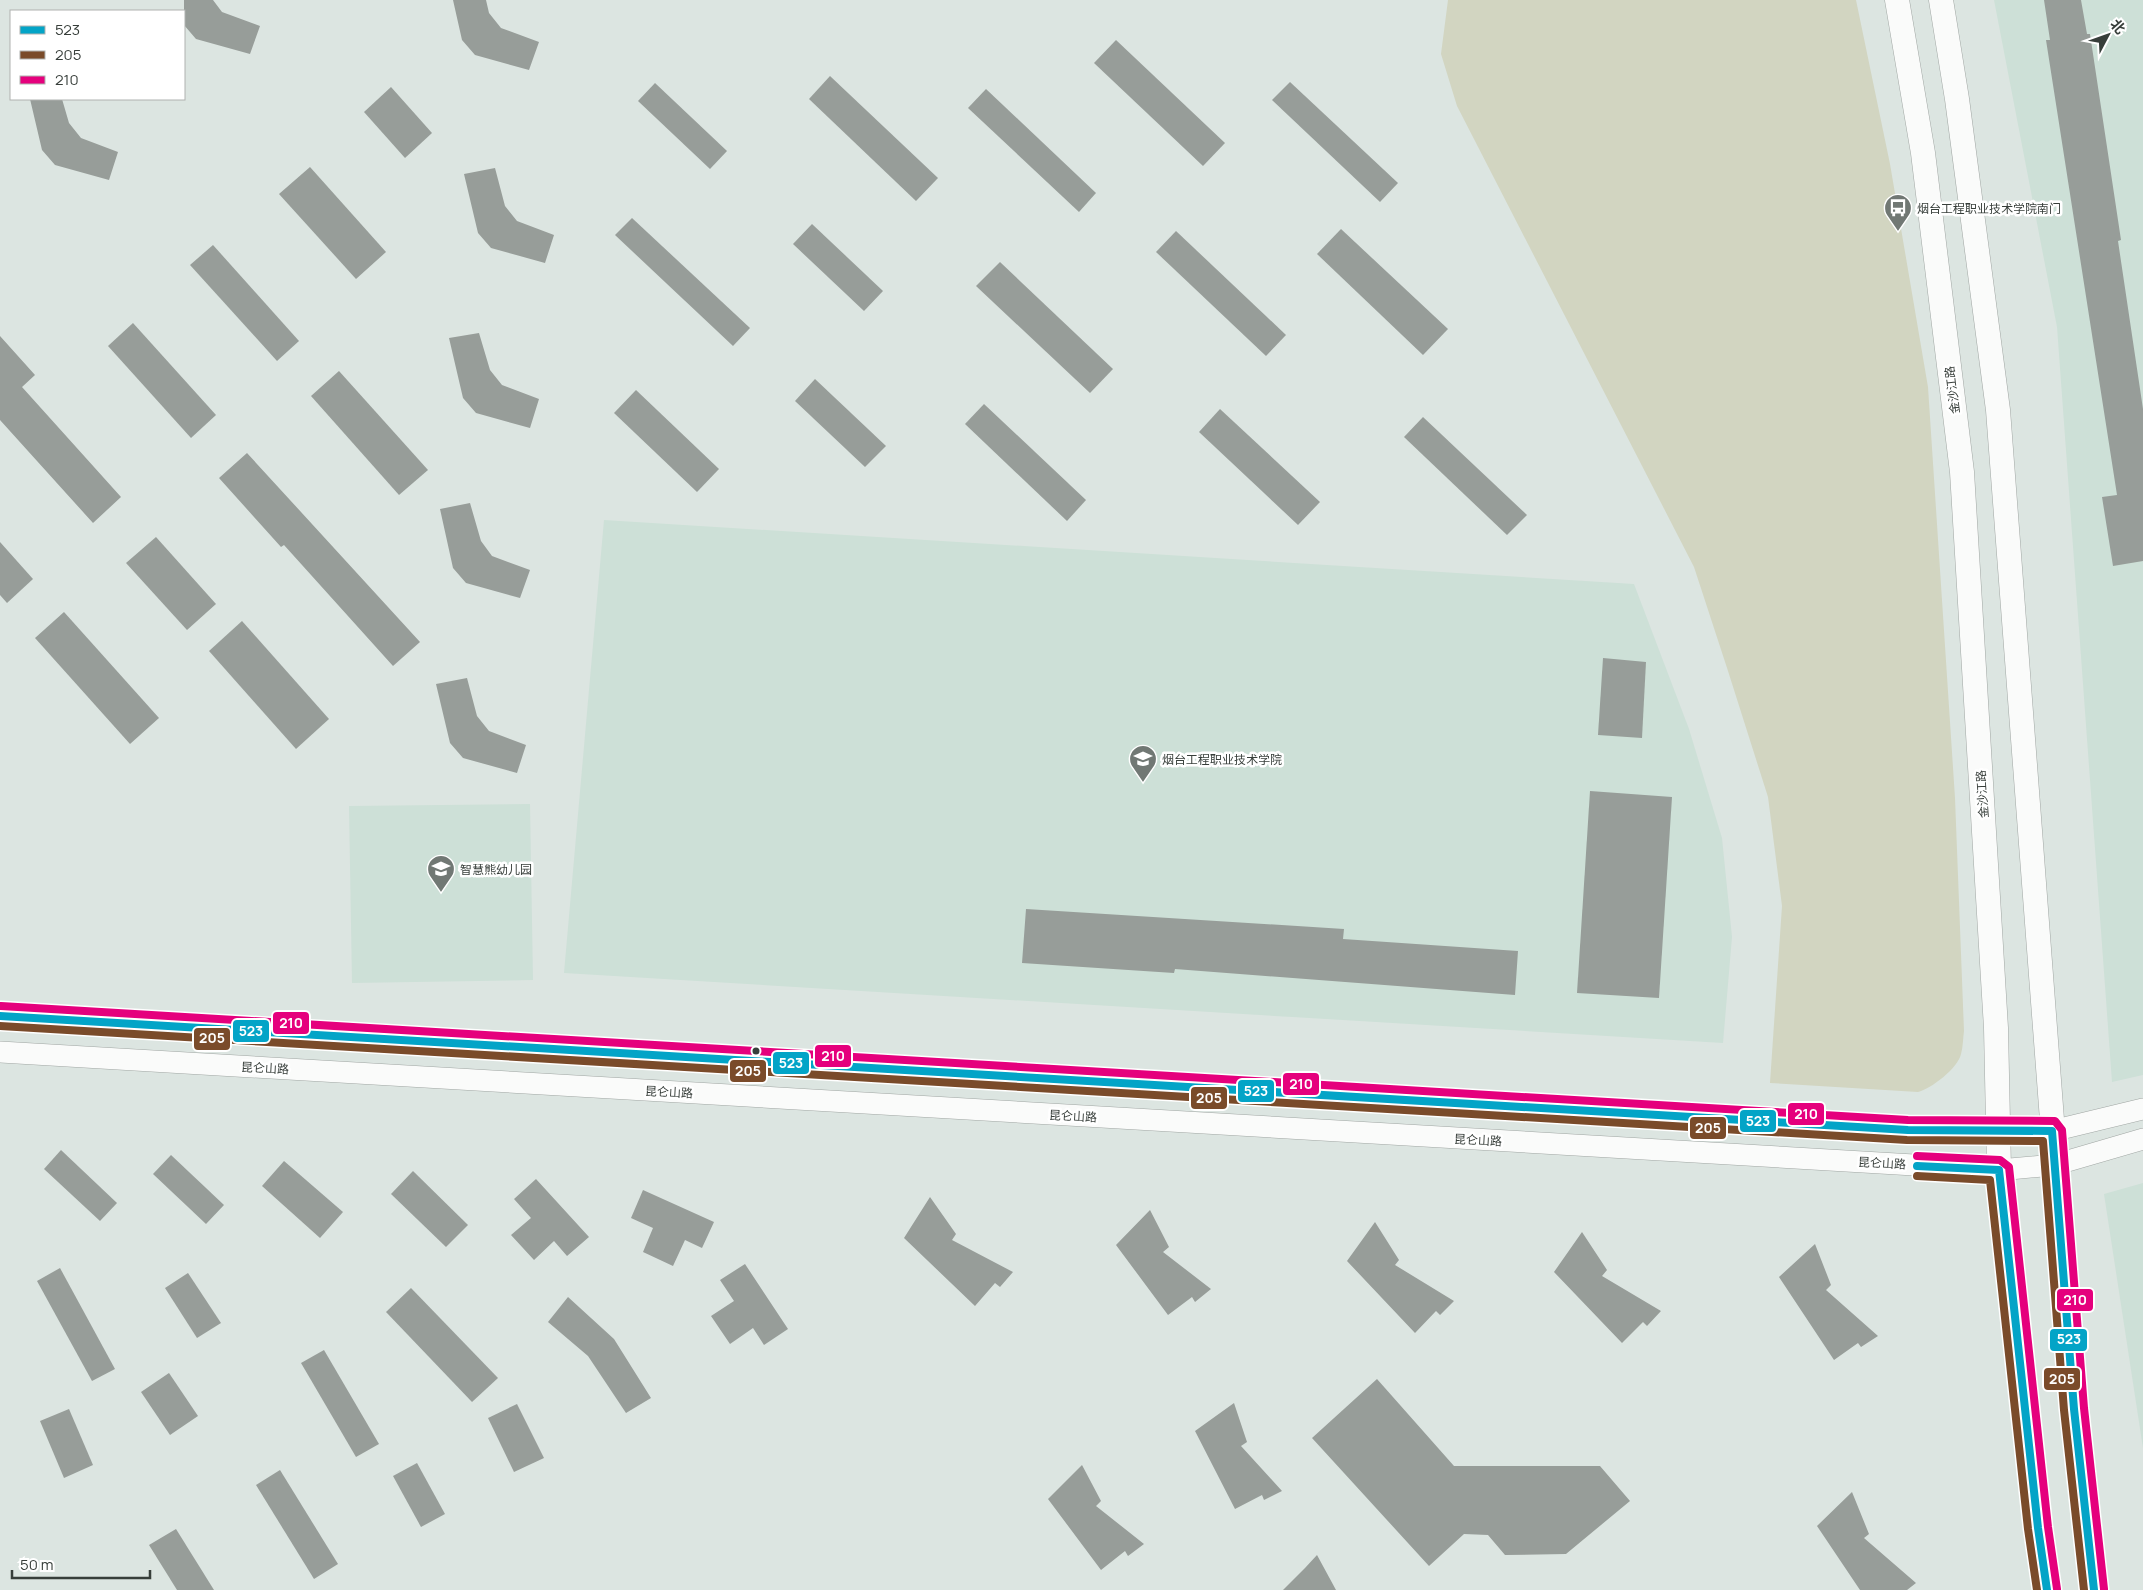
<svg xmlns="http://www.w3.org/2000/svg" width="2143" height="1590" font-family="Manrope,'Noto Sans SC',sans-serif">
<rect width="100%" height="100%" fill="#dce5e1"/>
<g fill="#cde0d7">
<polygon points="1994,0 2143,0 2143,1075 2112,1082 2057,327"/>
<polygon points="604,520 1634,584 1689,729 1722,838 1732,937 1723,1043 564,973"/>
<polygon points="530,804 533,980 352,983 349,806"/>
<polygon points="2143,1183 2143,1448 2104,1194"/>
</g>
<path fill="#d2d5c1" d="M1448,0h408l34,164 38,223 27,411 9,233c-1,7 -1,16 -3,23 -3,14 -30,35 -43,38l-148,-9 12,-177 -14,-109 -40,-126 -34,-104 -237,-461 -16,-52z"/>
<g fill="#979d99">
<polygon points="184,0 213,0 222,12 260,26 250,54 196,39 184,25"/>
<polygon points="453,0 486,0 489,13 501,28 539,42 529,70 475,55 462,40"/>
<polygon points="2044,0 2081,0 2087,34 2090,34 2121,240 2118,241 2143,409 2143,561 2113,566 2102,497 2117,495 2046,40 2050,40"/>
<polygon points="1116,40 1225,143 1203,166 1094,63"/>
<polygon points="830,76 938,178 916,201 809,99"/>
<polygon points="1290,82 1398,183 1380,202 1272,100"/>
<polygon points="655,83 727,151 710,169 638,101"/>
<polygon points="391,87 432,133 405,158 364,112"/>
<polygon points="986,89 1096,193 1079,212 968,108"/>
<polygon points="30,99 62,99 69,123 81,138 118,152 109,180 55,165 42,150"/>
<polygon points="310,167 386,252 356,279 279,194"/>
<polygon points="495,168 505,206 517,221 554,235 545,263 491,248 478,233 464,174"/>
<polygon points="632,218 750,328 733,346 615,235"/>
<polygon points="812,224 883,291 864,311 793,244"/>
<polygon points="1341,229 1448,329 1423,355 1317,254"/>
<polygon points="1176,231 1286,335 1266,356 1156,252"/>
<polygon points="213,245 299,341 277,361 190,265"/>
<polygon points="1000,262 1113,369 1090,393 976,286"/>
<polygon points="133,323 216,415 191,438 108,346"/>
<polygon points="479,333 490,370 502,385 539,399 530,428 476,413 463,398 449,338"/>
<polygon points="0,336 35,375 22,387 121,497 93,523 0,420"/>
<polygon points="339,371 428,470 399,495 311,396"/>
<polygon points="815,379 886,446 865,467 795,401"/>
<polygon points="636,390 719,469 697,492 614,413"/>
<polygon points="984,404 1086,500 1067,521 965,424"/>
<polygon points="1220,409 1320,502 1298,525 1199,432"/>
<polygon points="1423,417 1527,515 1507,535 1404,437"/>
<polygon points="247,453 420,642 393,666 284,545 281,547 219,478"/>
<polygon points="470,503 481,541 492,556 530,570 520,598 466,583 453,568 440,509"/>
<polygon points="156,537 216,604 187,630 126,563"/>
<polygon points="0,542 33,579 7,603 0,595"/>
<polygon points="64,612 159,718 130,744 35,638"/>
<polygon points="242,621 329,719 296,749 209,651"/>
<polygon points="1603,658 1646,662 1642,738 1598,735"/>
<polygon points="467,678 477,716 489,731 526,745 517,773 463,758 450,743 436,684"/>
<polygon points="1590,791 1672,797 1659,998 1577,993"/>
<polygon points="1026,909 1344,929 1343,939 1518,951 1515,995 1175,969 1174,973 1022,963"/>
<polygon points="61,1150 117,1203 100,1221 44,1169"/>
<polygon points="171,1155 224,1205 206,1224 153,1174"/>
<polygon points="284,1161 343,1212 320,1238 262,1186"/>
<polygon points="413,1171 468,1225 446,1247 391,1194"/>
<polygon points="536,1179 589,1237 567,1256 554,1241 534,1260 511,1235 531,1218 514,1199"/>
<polygon points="643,1190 714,1222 702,1248 685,1240 673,1266 643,1252 653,1228 631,1218"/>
<polygon points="930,1197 956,1234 952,1240 1013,1272 1000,1287 995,1283 975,1306 904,1238"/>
<polygon points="1150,1210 1169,1247 1163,1252 1211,1289 1195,1302 1192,1297 1168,1315 1116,1245"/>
<polygon points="1375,1222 1399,1260 1395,1265 1454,1301 1440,1315 1436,1311 1415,1333 1347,1261"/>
<polygon points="1582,1232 1607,1270 1602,1276 1661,1311 1647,1326 1643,1322 1622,1343 1554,1272"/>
<polygon points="1815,1244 1831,1285 1826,1290 1878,1336 1861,1347 1858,1343 1834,1360 1779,1277"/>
<polygon points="745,1264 788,1329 764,1345 753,1328 730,1344 711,1316 734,1301 720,1280"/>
<polygon points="60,1268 115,1369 92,1381 37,1281"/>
<polygon points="188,1273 221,1323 197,1338 165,1288"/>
<polygon points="411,1288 498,1378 472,1402 386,1312"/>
<polygon points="568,1297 614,1339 651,1398 626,1413 588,1356 548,1322"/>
<polygon points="324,1350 379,1444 356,1457 301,1363"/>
<polygon points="169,1373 198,1416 170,1435 141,1392"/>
<polygon points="1377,1379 1454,1466 1600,1466 1630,1501 1566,1554 1505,1555 1488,1535 1464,1534 1429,1566 1312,1438"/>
<polygon points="1234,1403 1247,1442 1241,1446 1282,1491 1264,1500 1262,1495 1235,1509 1195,1431"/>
<polygon points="517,1404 544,1458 514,1472 488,1418"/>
<polygon points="69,1409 93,1465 64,1478 40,1421"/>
<polygon points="417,1463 445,1514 421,1527 393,1476"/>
<polygon points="1082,1465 1101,1501 1096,1506 1144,1544 1128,1556 1125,1551 1101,1570 1048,1499"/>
<polygon points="280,1470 338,1564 314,1579 256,1485"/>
<polygon points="1852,1492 1869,1534 1864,1538 1916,1583 1907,1590 1860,1590 1817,1526"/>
<polygon points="176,1529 214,1590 177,1590 149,1545"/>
<polygon points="1317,1555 1336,1590 1283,1590 1305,1568"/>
</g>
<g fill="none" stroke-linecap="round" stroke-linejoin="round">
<defs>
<g id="secondary">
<polyline points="0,1016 1908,1130 2052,1131 2143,1109"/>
<polyline points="0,1052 1999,1170 2054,1165 2143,1139"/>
</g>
<g id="primary">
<polyline points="1897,0 1923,153 1962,472 1996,1028 1999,1170 2038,1528 2047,1590"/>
<polyline points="1941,0 1957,99 1998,410 2074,1409 2094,1590"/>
</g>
</defs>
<use href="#secondary" stroke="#a0a6a3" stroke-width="22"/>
<use href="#primary" stroke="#a0a6a3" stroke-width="25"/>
<use href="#secondary" stroke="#fafbfa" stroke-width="21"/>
<use href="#primary" stroke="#fafbfa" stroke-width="24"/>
<defs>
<g id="bus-1">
<polyline points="0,1016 1908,1130 2052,1131 2074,1409 2094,1590"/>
<polyline points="1917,1166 1999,1170 2038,1528 2047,1590"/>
</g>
<g id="bus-2">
<polyline points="0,1026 1907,1140 2043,1141 2064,1410 2084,1590"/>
<polyline points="1917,1176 1990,1180 2028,1529 2037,1590"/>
</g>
<g id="bus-3">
<polyline points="1,1006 1908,1120 2055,1121 2062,1130 2084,1408 2104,1589"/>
<polyline points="1917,1156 2000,1160 2009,1167 2048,1527 2057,1589"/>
</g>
</defs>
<use href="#bus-1" stroke="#fff" stroke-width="11"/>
<use href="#bus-2" stroke="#fff" stroke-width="11"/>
<use href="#bus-3" stroke="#fff" stroke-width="11"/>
<use href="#bus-1" stroke="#03a4c7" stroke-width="8"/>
<use href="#bus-2" stroke="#7a4b2a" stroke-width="8"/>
<use href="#bus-3" stroke="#e5007d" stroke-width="8"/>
</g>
<defs>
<symbol id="bus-pin" viewBox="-11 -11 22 30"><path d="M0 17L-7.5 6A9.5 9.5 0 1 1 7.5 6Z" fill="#717874" stroke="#fff"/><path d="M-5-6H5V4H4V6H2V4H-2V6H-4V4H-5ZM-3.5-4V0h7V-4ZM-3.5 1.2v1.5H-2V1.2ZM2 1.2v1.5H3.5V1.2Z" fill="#fff"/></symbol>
<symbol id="school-pin" viewBox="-11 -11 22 30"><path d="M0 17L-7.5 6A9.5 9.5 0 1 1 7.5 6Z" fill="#717874" stroke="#fff"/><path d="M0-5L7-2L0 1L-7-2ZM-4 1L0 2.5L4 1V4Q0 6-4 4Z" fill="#fff"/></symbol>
</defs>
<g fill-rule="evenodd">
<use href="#bus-pin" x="1882" y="192" width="32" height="43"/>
<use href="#school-pin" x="1127" y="743" width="32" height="43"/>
<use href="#school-pin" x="425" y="853" width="32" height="43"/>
</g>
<circle fill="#373e3a" stroke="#fff" stroke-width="2" cx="756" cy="1051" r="4.5"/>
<g text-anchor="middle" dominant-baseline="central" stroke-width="5" stroke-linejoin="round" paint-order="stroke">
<g font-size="12" fill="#373e3a" stroke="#fff" text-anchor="start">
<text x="1917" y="208">烟台工程职业技术学院南门</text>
<text x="1162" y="759">烟台工程职业技术学院</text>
<text x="460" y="869">智慧熊幼儿园</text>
</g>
<g font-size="12" fill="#373e3a" stroke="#fff">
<text transform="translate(1952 390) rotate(-97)">金沙江路</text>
<text transform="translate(1982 794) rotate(-94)">金沙江路</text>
<text transform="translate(265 1068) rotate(3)">昆仑山路</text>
<text transform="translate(669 1092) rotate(3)">昆仑山路</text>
<text transform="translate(1073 1116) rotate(3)">昆仑山路</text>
<text transform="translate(1478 1140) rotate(3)">昆仑山路</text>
<text transform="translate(1882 1163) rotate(3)">昆仑山路</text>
</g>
</g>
<g stroke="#fff" stroke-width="2">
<rect x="272" y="1011" width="38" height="24" rx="5" fill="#e5007d"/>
<rect x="232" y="1019" width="38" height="24" rx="5" fill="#03a4c7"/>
<rect x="193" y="1027" width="38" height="24" rx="5" fill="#7a4b2a"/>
<rect x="814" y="1044" width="38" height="24" rx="5" fill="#e5007d"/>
<rect x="772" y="1051" width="38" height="24" rx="5" fill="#03a4c7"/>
<rect x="729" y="1059" width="38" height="24" rx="5" fill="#7a4b2a"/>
<rect x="1282" y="1072" width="38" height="24" rx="5" fill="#e5007d"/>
<rect x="1237" y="1079" width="38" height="24" rx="5" fill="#03a4c7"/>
<rect x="1190" y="1086" width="38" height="24" rx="5" fill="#7a4b2a"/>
<rect x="1787" y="1102" width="38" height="24" rx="5" fill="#e5007d"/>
<rect x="1739" y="1109" width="38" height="24" rx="5" fill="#03a4c7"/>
<rect x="1689" y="1116" width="38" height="24" rx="5" fill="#7a4b2a"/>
<rect x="2056" y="1288" width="38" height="24" rx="5" fill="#e5007d"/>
<rect x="2049" y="1328" width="39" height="24" rx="5" fill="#03a4c7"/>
<rect x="2043" y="1367" width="38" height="24" rx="5" fill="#7a4b2a"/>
</g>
<g font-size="14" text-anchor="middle" font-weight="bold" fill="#fff">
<text x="291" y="1028">210</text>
<text x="251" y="1036">523</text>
<text x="212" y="1043">205</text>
<text x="833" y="1061">210</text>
<text x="791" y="1068">523</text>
<text x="748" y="1076">205</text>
<text x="1301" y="1089">210</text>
<text x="1256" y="1096">523</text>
<text x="1209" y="1103">205</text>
<text x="1806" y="1119">210</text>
<text x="1758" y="1126">523</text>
<text x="1708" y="1133">205</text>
<text x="2075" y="1305">210</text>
<text x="2069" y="1344">523</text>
<text x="2062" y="1384">205</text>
</g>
<rect x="10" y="10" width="175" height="90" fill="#ffffff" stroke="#afb2b0"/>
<rect x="20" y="26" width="25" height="8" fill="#03a4c7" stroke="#afb2b0"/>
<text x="55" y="35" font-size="15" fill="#373e3a">523</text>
<rect x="20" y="51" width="25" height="8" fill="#7a4b2a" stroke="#afb2b0"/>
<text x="55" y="60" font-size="15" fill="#373e3a">205</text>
<rect x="20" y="76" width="25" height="8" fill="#e5007d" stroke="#afb2b0"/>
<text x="55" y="85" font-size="15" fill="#373e3a">210</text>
<g transform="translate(2108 35) rotate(49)" stroke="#ffffff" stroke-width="4" paint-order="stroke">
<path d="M0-4L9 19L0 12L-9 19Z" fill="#373e3a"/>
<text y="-8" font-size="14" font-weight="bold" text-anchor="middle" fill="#373e3a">北</text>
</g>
<path d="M12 1570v8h138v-8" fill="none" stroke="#373e3a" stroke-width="2.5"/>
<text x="20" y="1570" font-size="15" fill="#373e3a" stroke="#ffffff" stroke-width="4" paint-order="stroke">50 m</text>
</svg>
